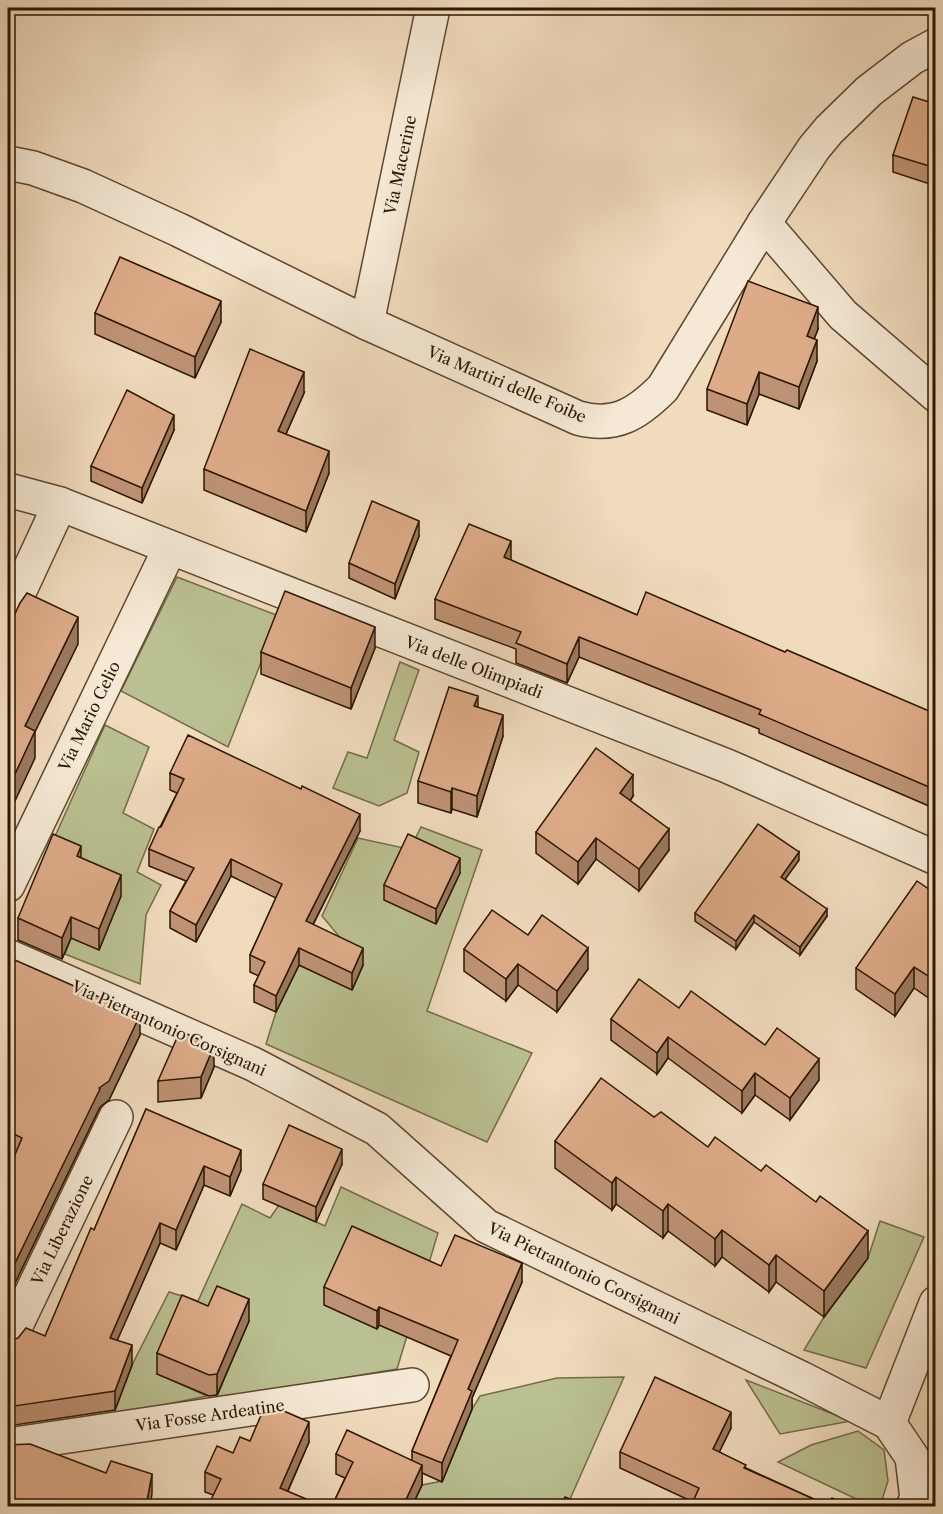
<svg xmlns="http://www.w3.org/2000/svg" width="943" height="1514" font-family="'Libre Caslon Text',serif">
<rect width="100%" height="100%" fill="#f0dbbd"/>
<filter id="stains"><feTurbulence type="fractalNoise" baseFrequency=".00333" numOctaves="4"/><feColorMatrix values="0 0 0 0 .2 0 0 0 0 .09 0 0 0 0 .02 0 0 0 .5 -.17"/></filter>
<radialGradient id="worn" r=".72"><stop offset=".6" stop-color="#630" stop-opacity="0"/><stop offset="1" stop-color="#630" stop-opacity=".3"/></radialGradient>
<g fill="#bac091" stroke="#726c48" stroke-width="1.5">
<polygon points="177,577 279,616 228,747 121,691"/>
<polygon points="400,662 419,670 394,740 419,752 407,793 379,806 333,788 348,752 367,758"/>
<polygon points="105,725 149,747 123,813 154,829 137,872 161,885 146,915 140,984 65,954 71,938 48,852"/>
<polygon points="421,827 482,850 427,1011 532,1053 487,1142 266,1044 276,1012 299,965 352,990 363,965 322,916 358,838 408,849 411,847"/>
<polygon points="341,1187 438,1233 397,1369 216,1399 248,1321 157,1374 207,1396 113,1415 132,1365 169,1292 198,1301 242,1204 270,1218 279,1205 325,1226"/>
<polygon points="880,1221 924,1237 866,1368 804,1350 824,1317 868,1258"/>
<polygon points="624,1377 567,1506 412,1506 422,1485 442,1481 472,1409 480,1396 557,1378"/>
<polygon points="746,1380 851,1421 780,1434"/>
<polygon points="858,1431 884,1450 888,1481 880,1506 871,1506 778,1462 811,1445"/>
</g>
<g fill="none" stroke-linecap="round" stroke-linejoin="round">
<defs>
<g id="minor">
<path d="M8,163l25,5 50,18 96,44 188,93 211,95c37,10 59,-4 85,-30l101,-165 50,-75 15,-18 40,-39 43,-33 24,-13"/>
<polyline points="764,223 843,315 936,395"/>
<polyline points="367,323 433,8"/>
<polyline points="8,490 60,504 727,766 936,858"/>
<polyline points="8,616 60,504"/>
<polyline points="8,885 170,548"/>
<polyline points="8,956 253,1064 377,1129 486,1226 801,1378 889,1423 912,1457 917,1499 913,1506"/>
<polyline points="8,1342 116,1117"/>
<polyline points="889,1423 936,1303"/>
<polyline points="8,1445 412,1385"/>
</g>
</defs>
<use href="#minor" stroke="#5c482f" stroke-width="36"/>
<use href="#minor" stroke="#f5e8d4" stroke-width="33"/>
</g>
<g fill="#be9375" stroke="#2b1700" stroke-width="1.5">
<polygon points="936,104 936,186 893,172 893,155"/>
<polygon points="95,313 221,322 195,378 95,334"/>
<polygon points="818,329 814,339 817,361 799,409 759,394 747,425 707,410 707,389"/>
<polygon points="304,393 286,434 329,473 306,532 204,490 204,469"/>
<polygon points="174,430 142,503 91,481 91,466"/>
<polygon points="419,536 395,599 349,578 349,563"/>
<polygon points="511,560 637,615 785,652 936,714 936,809 759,733 759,729 579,657 567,683 516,663 516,649 435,619 435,599"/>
<polygon points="375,648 351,709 261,674 261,652"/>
<polygon points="478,707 503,736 477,817 452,809 451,813 418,803 418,781"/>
<polygon points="170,773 360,831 313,925 363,965 352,990 299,965 276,1012 254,1002 254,985 259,976 250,972 250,955 276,898 231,876 196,942 170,928 170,911 186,881 149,866 149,849 177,793 170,790"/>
<polygon points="633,796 630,801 669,850 639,891 596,859 578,884 536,853 536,832"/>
<polygon points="81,858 121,896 99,950 71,938 62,959 18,940 18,918"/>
<polygon points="799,860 785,879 827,916 800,955 754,922 736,949 695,921 695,913"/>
<polygon points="460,873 436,924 384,900 384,885"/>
<polygon points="936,894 936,1003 914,988 895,1016 856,989 856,968"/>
<polygon points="528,935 588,969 557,1012 518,985 506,1001 464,971 464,949"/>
<polygon points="8,957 140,1035 109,1100 100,1107 14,1285 8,1282 8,1171 15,1154 8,1151"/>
<polygon points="679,1008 765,1045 819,1080 790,1120 755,1095 742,1113 668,1058 657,1074 611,1040 611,1019"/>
<polygon points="214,1067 201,1098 158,1102 158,1081"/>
<polygon points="146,1109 241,1170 230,1196 204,1185 176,1250 160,1243 117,1340 132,1365 115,1410 8,1426 8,1341 45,1336 94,1230"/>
<polygon points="654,1117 868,1258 824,1317 776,1282 769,1292 722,1257 715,1266 668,1231 663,1238 616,1204 612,1210 555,1168 555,1141"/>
<polygon points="342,1164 316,1222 263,1199 263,1184"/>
<polygon points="441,1266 522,1282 472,1398 472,1409 442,1482 422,1473 422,1485 412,1506 332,1506 345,1478 336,1474 336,1454 412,1461 412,1451 451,1356 379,1325 377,1329 324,1305 324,1287"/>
<polygon points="208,1306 249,1321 217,1395 209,1396 157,1374 157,1353"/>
<polygon points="936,1379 936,1407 933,1406 933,1384"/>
<polygon points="731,1428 719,1452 746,1468 829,1506 850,1506 693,1502 620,1468 620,1452"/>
<polygon points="250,1441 309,1442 288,1491 213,1495 205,1492 205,1472"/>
</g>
<g fill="#9b785f" stroke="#2b1700" stroke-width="1.5">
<polygon points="221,301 221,322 195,378 195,357"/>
<polygon points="818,307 818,329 807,357 807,336"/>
<polygon points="817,340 817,361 799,409 799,387"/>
<polygon points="304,372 304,393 278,452 278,431"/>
<polygon points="759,372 759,394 747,425 747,404"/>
<polygon points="174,415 174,430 142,503 142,488"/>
<polygon points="329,451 329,473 306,532 306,511"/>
<polygon points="419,521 419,536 395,599 395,584"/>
<polygon points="511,541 511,561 504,557"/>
<polygon points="78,617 78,644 35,732 35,758 8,816 8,789 25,726"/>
<polygon points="375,627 375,648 351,709 351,688"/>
<polygon points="579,637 579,657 567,683 567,664"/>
<polygon points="478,696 478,717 474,706"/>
<polygon points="503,715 503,736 477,817 477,796"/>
<polygon points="633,775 633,796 620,815 620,793"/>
<polygon points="452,788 452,809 451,813 451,792"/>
<polygon points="360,814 360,831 306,938 306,921"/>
<polygon points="669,829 669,850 639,891 639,869"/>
<polygon points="596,838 596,859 578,884 578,862"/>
<polygon points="81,846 81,867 77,856"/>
<polygon points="799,852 799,860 781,885 781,877"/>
<polygon points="460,858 460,873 436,924 436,909"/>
<polygon points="231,859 231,876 196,942 196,925"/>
<polygon points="121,875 121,896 99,950 99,929"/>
<polygon points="827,909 827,916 800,955 800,947"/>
<polygon points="754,915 754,922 736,949 736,941"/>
<polygon points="71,917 71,938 62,959 62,938"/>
<polygon points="299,948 299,965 276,1012 276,996"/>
<polygon points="363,948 363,965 352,990 352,973"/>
<polygon points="588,948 588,969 557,1012 557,991"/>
<polygon points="518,964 518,985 506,1001 506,979"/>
<polygon points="914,967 914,988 895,1016 895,994"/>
<polygon points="140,1015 140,1035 109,1100 100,1107 14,1285 14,1265 99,1088"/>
<polygon points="668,1037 668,1058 657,1074 657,1053"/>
<polygon points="214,1046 214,1067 201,1098 201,1077"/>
<polygon points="819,1059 819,1080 790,1120 790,1098"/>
<polygon points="755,1073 755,1095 742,1113 742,1091"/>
<polygon points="342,1149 342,1164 316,1222 316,1207"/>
<polygon points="241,1150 241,1170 230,1196 230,1177"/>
<polygon points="204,1166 204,1185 176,1250 176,1230"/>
<polygon points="616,1177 616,1204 612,1210 612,1183"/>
<polygon points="668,1204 668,1231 663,1238 663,1211"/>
<polygon points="160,1223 160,1243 110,1357 110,1338"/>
<polygon points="722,1230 722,1257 715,1266 715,1239"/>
<polygon points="868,1231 868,1258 824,1317 824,1291"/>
<polygon points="776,1255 776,1282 769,1292 769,1265"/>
<polygon points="522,1263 522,1282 472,1398 472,1409 442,1482 442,1463 468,1389"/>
<polygon points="249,1299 249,1321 217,1395 217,1374"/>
<polygon points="379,1307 379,1325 377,1329 377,1311"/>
<polygon points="132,1345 132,1365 115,1410 115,1391"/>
<polygon points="731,1412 731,1428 713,1465 713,1449"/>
<polygon points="309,1422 309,1442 281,1506 280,1488"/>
<polygon points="422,1465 422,1485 412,1506 403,1506"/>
<polygon points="152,1474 152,1494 150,1506 146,1506"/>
</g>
<g fill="#ddab88" stroke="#2b1700" stroke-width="1.5">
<polygon points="913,97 936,104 936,168 893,155"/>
<polygon points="120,257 221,301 195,357 95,313"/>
<polygon points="748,281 818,307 807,336 817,340 799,387 759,372 747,404 707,389"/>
<polygon points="250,349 304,372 278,431 329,451 306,511 204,469"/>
<polygon points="127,390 174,415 142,488 91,466"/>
<polygon points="372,501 419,521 395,584 349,563"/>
<polygon points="469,524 511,541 504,557 637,615 646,592 785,652 787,650 936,714 936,790 759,714 761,710 579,637 567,664 516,643 521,632 435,599"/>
<polygon points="285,591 375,627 351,688 261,652"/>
<polygon points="27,593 78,617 25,726 35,731 8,789 8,629 20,603"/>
<polygon points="449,687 478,696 474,706 503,715 477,796 452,788 451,792 418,781"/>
<polygon points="188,735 301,789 302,786 360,814 306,921 363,948 352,973 299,948 276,996 254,985 265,962 250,955 282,884 231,859 196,925 170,911 194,868 149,849 159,827 161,827 184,779 170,773"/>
<polygon points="596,748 633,775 620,793 669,829 639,869 596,838 578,862 536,832"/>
<polygon points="758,824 799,852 781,877 827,909 800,947 754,915 736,941 695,913"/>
<polygon points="53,834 81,846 77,856 121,875 99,929 71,917 62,938 18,918"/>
<polygon points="408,834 460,858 436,909 384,885"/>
<polygon points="917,881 936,894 936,981 914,967 895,994 856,968"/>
<polygon points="492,910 528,935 542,915 588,948 557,991 518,964 506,979 464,949"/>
<polygon points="8,957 140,1015 109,1081 99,1088 100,1089 14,1265 8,1262 8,1171 22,1138 8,1131"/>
<polygon points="639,979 679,1008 691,991 765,1045 777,1028 819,1059 790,1098 755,1073 742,1091 668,1037 657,1053 611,1019"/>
<polygon points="180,1031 214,1046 201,1077 158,1081"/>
<polygon points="601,1078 654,1117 661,1112 708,1147 715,1137 761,1171 766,1165 816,1202 820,1196 868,1231 824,1291 776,1255 769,1265 722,1230 715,1239 668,1204 663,1211 616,1177 612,1183 555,1141"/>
<polygon points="146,1109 241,1150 230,1177 204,1166 176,1230 160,1223 110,1338 132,1345 115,1391 8,1407 8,1341 18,1338 26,1328 45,1336 91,1228 94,1230"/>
<polygon points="289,1125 342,1149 316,1207 263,1184"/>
<polygon points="352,1226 441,1266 455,1235 522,1263 468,1389 472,1391 442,1463 412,1451 458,1340 379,1307 377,1311 324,1287"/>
<polygon points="217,1286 249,1299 217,1374 209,1375 157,1353 182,1295 208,1306"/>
<polygon points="655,1377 731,1412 713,1449 746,1465 744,1468 829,1506 832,1498 850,1506 691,1506 699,1488 620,1452"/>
<polygon points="270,1405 309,1422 280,1488 323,1506 208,1506 221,1479 205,1472 217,1446 233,1453 240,1437 250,1441 265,1406"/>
<polygon points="347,1430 422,1465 403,1506 332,1506 353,1462 336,1454"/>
<polygon points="30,1444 106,1473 111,1461 152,1474 146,1506 8,1506 8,1445"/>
<polygon points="565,1497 587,1506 561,1506"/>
</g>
<g text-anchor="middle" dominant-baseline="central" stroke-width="4.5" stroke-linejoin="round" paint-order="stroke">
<g font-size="16" fill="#2b1700" stroke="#f5e8d4">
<text transform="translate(400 165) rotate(-78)">Via Macerine</text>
<text transform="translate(507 384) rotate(23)">Via Martiri delle Foibe</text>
<text transform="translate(474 667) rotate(21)">Via delle Olimpiadi</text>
<text transform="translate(89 716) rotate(-64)">Via Mario Celio</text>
<text transform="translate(169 1028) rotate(24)">Via Pietrantonio Corsignani</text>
<text transform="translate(62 1230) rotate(-64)">Via Liberazione</text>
<text transform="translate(584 1273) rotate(26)">Via Pietrantonio Corsignani</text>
<text transform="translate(210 1415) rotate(-8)">Via Fosse Ardeatine</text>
</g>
</g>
<rect width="943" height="1514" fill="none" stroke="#f0dbbd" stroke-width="30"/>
<rect x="9" y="9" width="925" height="1496" fill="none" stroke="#2b1700" stroke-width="3"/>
<rect x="15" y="15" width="913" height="1484" fill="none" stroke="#2b1700" stroke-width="1.5"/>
<rect width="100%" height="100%" filter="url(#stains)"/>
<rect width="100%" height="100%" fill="url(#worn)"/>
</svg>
